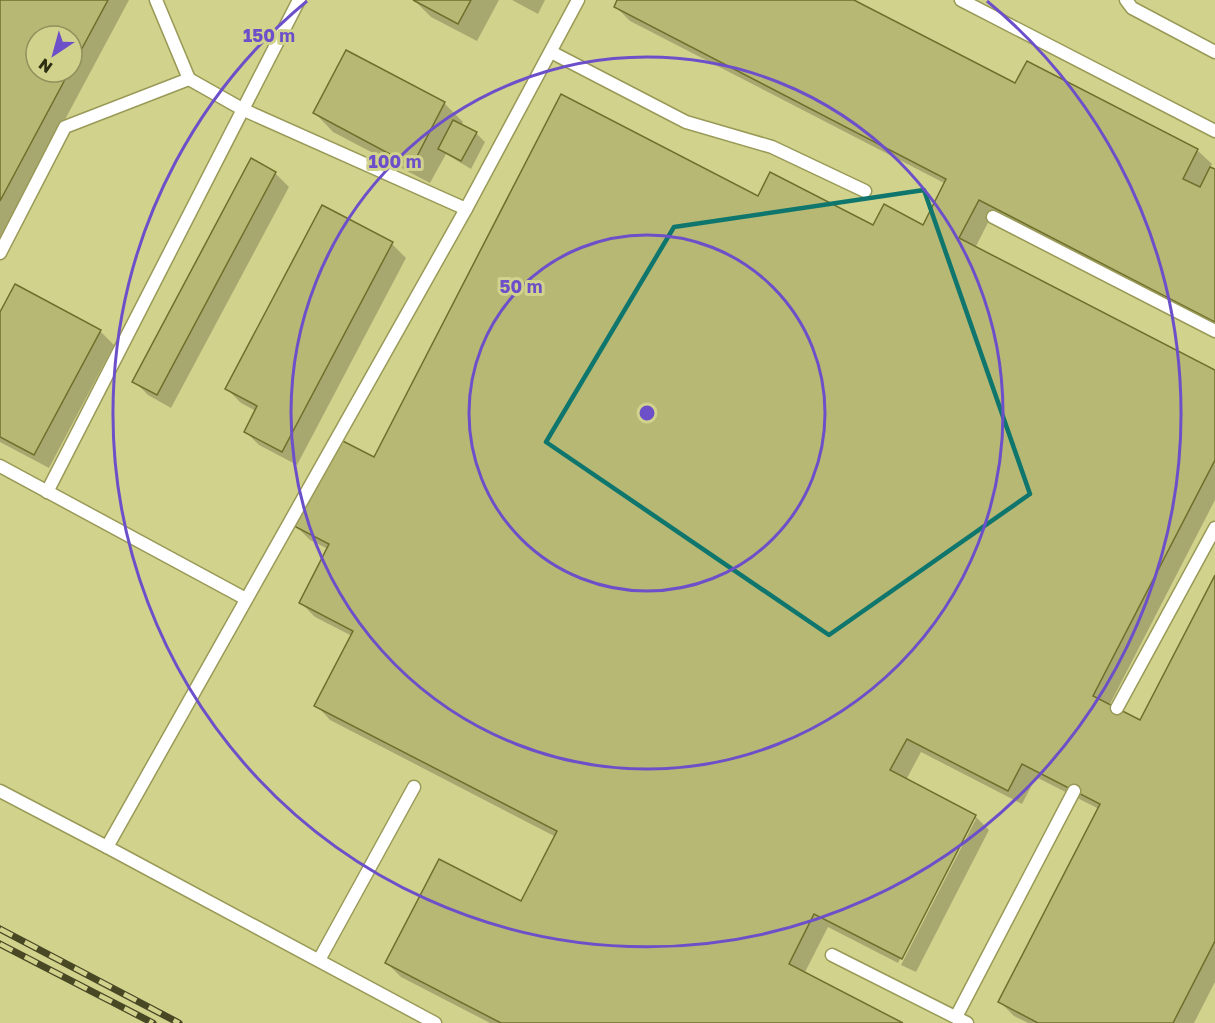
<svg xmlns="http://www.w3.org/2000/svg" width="1215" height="1023" font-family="'Golos Text',sans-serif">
<rect width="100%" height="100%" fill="#d1d38d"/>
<g fill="#0003" fill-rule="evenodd">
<path d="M0,0h129l-129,241zM36,36h36v36h-36z"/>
<polygon points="414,0 499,0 477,41 431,17"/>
<polygon points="512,0 545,0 538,14"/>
<polygon points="619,0 851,0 1016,85 1028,63 1197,150 1212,164 1210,168 1215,171 1215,327 993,213 975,248 1215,372 1215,500 1109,706 1141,722 1215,579 1215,982 1194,1023 1028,1023 1014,1016 1000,1002 1099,809 1036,777 1022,804 921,752 906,780 975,816 989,830 916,972 901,965 976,819 972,819 898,963 828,927 804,974 900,1023 490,1023 401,977 387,963 522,903 556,837 330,720 316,705 352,636 315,617 301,603 328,549 310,540 296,526 374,459 759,198 874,227 924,227 946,184 630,21 616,7"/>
<polygon points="444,103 463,122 461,125 476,133 485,142 471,169 446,154 430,183 333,132 315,113"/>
<polygon points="275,173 289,187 171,408 148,395 134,381"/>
<polygon points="323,207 392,244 406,258 297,465 259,445 245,431 256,411 241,403 227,389"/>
<polygon points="0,316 100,331 114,345 49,468 0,442"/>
</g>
<g fill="#b7b874" stroke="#6e6f2b" stroke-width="1.5">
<polygon points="0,0 108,0 72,67 72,36 36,36 36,72 69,72 0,201"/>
<polygon points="413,0 471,0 458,24"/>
<polygon points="617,0 854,0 1015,83 1027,61 1198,149 1183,179 1200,187 1210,167 1215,169 1215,322 979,200 959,238 1215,370 1215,460 1093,696 1140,720 1215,575 1215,941 1173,1023 1038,1023 998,1002 1100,804 1022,764 1008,791 907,739 890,770 976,815 902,959 814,914 789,964 903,1023 501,1023 385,963 439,859 521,901 557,831 314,706 353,631 299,603 329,544 294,526 339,439 374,457 561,94 758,196 770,172 873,225 884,204 923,225 946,179 614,7"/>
<polygon points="346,50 445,102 412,166 313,113"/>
<polygon points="453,120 477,132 461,161 438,149"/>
<polygon points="251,158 276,172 157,395 132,382"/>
<polygon points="322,205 393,242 282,452 244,432 257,406 225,389"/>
<polygon points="15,284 101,330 34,455 0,437 0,312"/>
</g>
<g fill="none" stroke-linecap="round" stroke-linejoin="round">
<defs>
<g id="lane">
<polyline points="156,0 189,79"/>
<polyline points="961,0 1215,131"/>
<polyline points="1126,0 1132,8 1215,52"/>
<polyline points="551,52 686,122 772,147 865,191"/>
<polyline points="993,217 1215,331"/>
<polyline points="0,253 65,127 189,79 244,110 466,209"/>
<polyline points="0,466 246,599"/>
<polyline points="47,492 299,0"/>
<polyline points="1117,708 1215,528"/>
<polyline points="0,791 107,847 435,1023"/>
<polyline points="107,847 466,209 578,0"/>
<polyline points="832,955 967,1023"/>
<polyline points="319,960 414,787"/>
<polyline points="956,1017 1074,791"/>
</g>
</defs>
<use href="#lane" stroke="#999a57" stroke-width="15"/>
<use href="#lane" stroke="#fff" stroke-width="12"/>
<defs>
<g id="rail">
<polyline points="0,929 179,1023"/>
<polyline points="0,944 153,1023"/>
</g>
</defs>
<use href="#rail" stroke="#484825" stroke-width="7"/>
<use href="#rail" stroke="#d1d38d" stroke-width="4.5" stroke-dasharray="14" stroke-linecap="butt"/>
</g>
<path fill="none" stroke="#0f766e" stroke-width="4.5" stroke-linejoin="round" d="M924,190l106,304 -201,141 -283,-193 128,-215z"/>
<g fill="none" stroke="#6c50c9" stroke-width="3">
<circle cx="647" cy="413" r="178"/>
<circle cx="647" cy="413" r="356"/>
<path d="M987 1A534 534 0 1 1 307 1"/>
</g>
<circle cx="647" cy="413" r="9" fill="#6c50c9" stroke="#d1d38d" stroke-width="3"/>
<g font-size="18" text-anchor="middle" font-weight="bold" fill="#6c50c9" stroke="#d1d38d" stroke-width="6" stroke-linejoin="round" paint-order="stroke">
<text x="269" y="42">150 m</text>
<text x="395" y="168">100 m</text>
<text x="521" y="293">50 m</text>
</g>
<g transform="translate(54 54) rotate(216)"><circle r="28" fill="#d1d38d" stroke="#90915c" stroke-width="1.5"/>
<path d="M0-4.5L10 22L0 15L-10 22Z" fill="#6c50c9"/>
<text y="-9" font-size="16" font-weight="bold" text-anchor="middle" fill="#2e2e12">N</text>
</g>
</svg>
